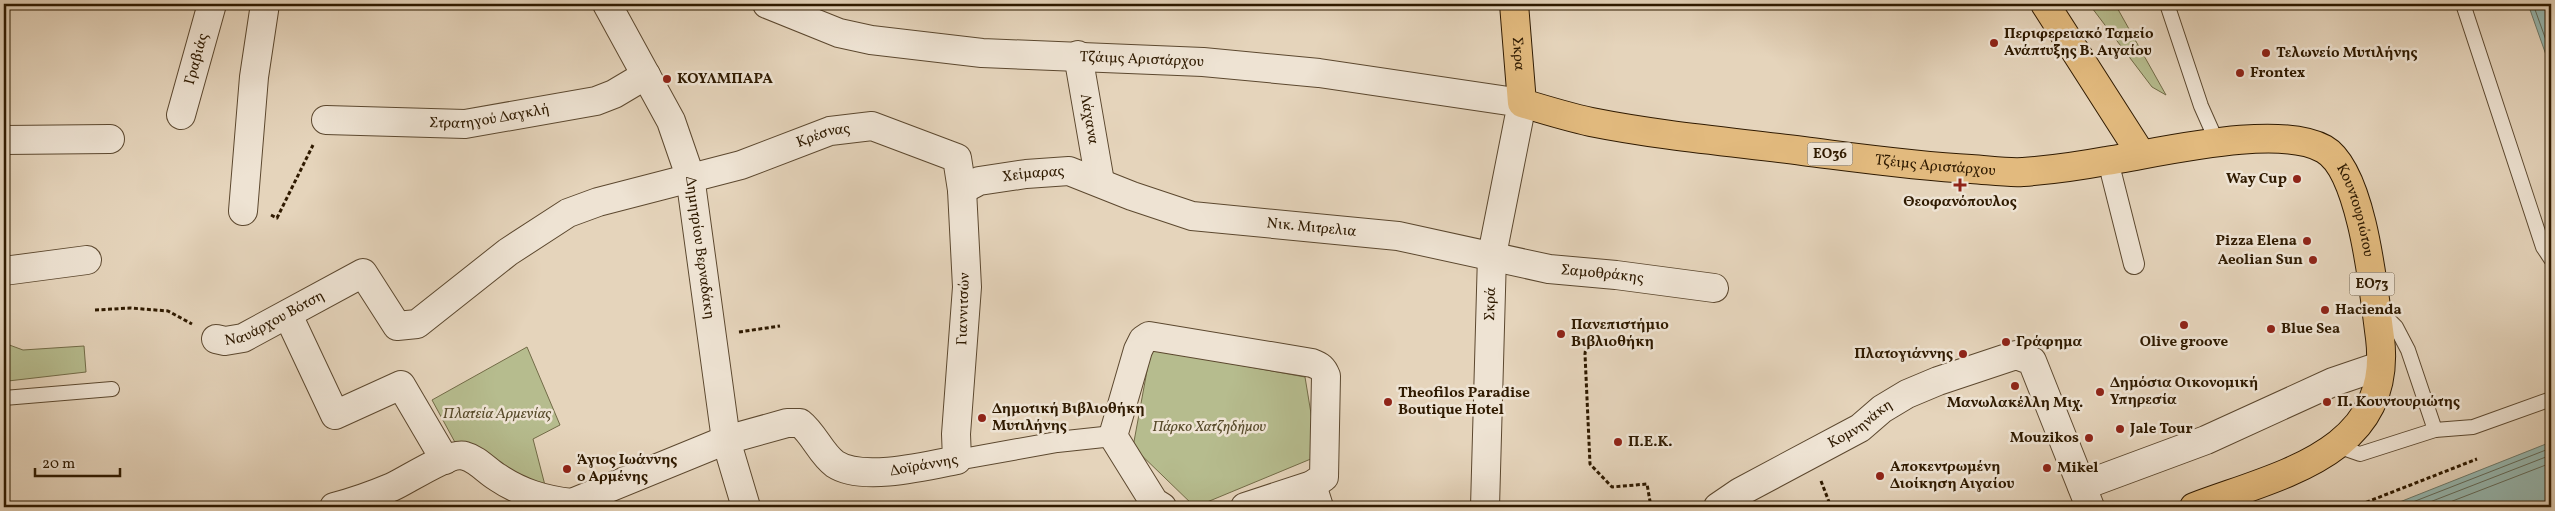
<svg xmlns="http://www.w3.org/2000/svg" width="2555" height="511" font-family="Vollkorn,serif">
<rect width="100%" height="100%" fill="#e5d4bb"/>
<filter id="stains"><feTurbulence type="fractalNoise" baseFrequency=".004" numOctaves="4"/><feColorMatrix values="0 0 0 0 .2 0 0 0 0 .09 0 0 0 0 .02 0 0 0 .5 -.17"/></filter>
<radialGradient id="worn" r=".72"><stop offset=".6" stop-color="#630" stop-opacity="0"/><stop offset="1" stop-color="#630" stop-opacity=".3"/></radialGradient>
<g fill="#b6bc8e" stroke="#726b47">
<polygon points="2089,4 2115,4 2166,95 2152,87"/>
<polygon points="4,343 23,350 84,346 86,372 8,381"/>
<polygon points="527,347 560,425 533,439 547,493 457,446 432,400"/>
<polygon points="1151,349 1305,377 1318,456 1195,507 1133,447"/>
</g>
<g fill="#96b8b1" stroke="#6d796a">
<polygon points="2528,4 2551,4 2551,69"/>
<polygon points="2551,442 2551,507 2387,507"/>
</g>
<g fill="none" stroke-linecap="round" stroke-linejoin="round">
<g stroke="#626958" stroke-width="1">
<polyline points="2533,4 2551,54"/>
<polyline points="2400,507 2551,448"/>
<polyline points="2417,507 2551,455"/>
<polyline points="2437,507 2551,463"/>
</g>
<defs>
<g id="service">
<polyline points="2167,4 2201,106 2217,142"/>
<polyline points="2463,4 2543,247 2551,259"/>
<polyline points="4,398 112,389"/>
<polyline points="2435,430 2473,427 2551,399"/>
<polyline points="2337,446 2360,454 2435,430 2408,350 2396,327 2379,310"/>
</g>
<g id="pedestrian">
<polyline points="2108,161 2134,264"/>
<polyline points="957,460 1057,442 1113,436"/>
</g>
<g id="minor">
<path id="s1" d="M607,4l64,117 19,55 36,264 20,67"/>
<path id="s2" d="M767,4l72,29 32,7 111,13 221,9 116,11 203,30 -30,152 -7,252"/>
<path id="s3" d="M1078,55l22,127"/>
<path id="s4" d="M181,115l31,-111"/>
<path id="s5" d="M326,120l139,4 131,-23 18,-7 32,-19"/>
<polyline points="4,140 110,139"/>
<path id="s6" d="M962,190l17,-9 47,-7 43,-3 63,25 60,20 206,20 151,33 67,6 98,13"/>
<polyline points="243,211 254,77 265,4"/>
<polyline points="4,271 87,260"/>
<polyline points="288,315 335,415 401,385 445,460"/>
<path id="s7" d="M216,339l9,2 18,-3 120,-65 34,53 20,-2 91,-72 60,-39 30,-11 143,-37 89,-34 42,-5 85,32 5,32 5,97 -11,147 1,26c-30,6 -95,22 -122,4 -14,-10 -21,-30 -35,-41h-13l-61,17 -154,63c-28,-3 -51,-10 -75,-26 -10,-6 -20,-18 -32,-21 -15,-5 -57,24 -73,31 -19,8 -39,15 -58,20"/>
<polyline points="1312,485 1319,507"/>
<polyline points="2082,486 2206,440 2333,382 2380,366"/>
<path d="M1162,507l-8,-5 -41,-66 25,-86 5,-10 6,-4 163,27c8,3 11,5 14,13l-2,101 -12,8 -67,22"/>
<path id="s8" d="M1718,507l22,-15 120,-64 22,-19 25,-15 31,-13 78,-26 16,6 2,5 56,141"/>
</g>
<g id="primary">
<path id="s9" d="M1514,4l8,99c23,7 46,14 69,19 70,14 141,20 212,29 56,7 112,15 168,18 17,1 35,4 52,3 27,-2 56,-6 83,-11 53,-8 171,-38 218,-12 39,22 50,145 56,189 14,116 -102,137 -186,169"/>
<polyline points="2045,4 2141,154"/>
</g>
</defs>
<use href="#service" stroke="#5c482f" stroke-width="16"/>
<use href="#pedestrian" stroke="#5c482f" stroke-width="22"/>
<use href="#minor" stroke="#5c482f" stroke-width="30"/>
<use href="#primary" stroke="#2f1a00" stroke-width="30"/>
<g stroke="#2f1a00" stroke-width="3" stroke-dasharray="4 2.5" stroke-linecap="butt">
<polyline points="271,215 277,218 313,145"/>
<polyline points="95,310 130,308 168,311 192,324"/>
<polyline points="739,332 780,326"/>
<polyline points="1587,338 1585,354 1590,464 1612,487 1647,484 1651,507"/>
<polyline points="1821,481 1831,507"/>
<polyline points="2354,507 2477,459"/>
</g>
<use href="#service" stroke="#eee3d3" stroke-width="14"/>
<use href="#pedestrian" stroke="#eee3d3" stroke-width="20"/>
<use href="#minor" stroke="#eee3d3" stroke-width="28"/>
<use href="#primary" stroke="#e2ba7e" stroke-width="28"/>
</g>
<g fill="#8f2418" stroke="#eee3d3" stroke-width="2">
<circle cx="1994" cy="43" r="5"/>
<circle cx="2266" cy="53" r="5"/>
<circle cx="2240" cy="73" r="5"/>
<circle cx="667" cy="79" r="5"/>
<circle cx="2297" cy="179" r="5"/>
<path d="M1957.5 177.5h5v5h5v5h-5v5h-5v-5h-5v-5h5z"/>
<circle cx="2307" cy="241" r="5"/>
<circle cx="2313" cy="260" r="5"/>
<circle cx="2325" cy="310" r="5"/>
<circle cx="2184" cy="325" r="5"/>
<circle cx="2271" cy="329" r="5"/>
<circle cx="1561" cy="334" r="5"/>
<circle cx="2006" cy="342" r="5"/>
<circle cx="1963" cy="354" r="5"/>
<circle cx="2015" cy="386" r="5"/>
<circle cx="2100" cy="392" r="5"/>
<circle cx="1388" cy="402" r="5"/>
<circle cx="2327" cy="402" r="5"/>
<circle cx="982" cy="418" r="5"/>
<circle cx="2120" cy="429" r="5"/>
<circle cx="2089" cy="438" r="5"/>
<circle cx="1618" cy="442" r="5"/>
<circle cx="2047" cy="468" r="5"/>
<circle cx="567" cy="469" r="5"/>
<circle cx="1880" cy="476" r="5"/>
</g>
<g text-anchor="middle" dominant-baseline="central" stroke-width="5" stroke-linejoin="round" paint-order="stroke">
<g fill="#eee3d3" stroke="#68563f" stroke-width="1">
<rect x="1807.5" y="142.5" width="45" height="23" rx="4"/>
<rect x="2349.5" y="272.5" width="45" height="23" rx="4"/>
</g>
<g font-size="14" font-weight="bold" fill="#2f1a00">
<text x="1830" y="154">ΕΟ36</text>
<text x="2372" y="284">ΕΟ73</text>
</g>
<g font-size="15" font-weight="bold" fill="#2f1a00" stroke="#eee3d3" text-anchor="start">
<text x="2004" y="34">Περιφερειακό Ταμείο<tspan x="2004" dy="17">Ανάπτυξης Β. Αιγαίου</tspan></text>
<text x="2276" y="53">Τελωνείο Μυτιλήνης</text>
<text x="2250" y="73">Frontex</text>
<text x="677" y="79">ΚΟΥΛΜΠΑΡΑ</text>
<text x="2287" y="179" text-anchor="end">Way Cup</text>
<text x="1960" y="202" text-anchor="middle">Θεοφανόπουλος</text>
<text x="2297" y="241" text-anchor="end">Pizza Elena</text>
<text x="2303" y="260" text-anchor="end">Aeolian Sun</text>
<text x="2335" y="310">Hacienda</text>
<text x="1571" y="325">Πανεπιστήμιο<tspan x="1571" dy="17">Βιβλιοθήκη</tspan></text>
<text x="2281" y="329">Blue Sea</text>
<text x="2016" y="342">Γράφημα</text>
<text x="2184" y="342" text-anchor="middle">Olive groove</text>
<text x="1953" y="354" text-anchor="end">Πλατογιάννης</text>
<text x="2110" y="383">Δημόσια Οικονομική<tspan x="2110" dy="17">Υπηρεσία</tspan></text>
<text x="1398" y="393">Theofilos Paradise<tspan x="1398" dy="17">Boutique Hotel</tspan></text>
<text x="2337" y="402">Π. Κουντουριώτης</text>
<text x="2015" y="403" text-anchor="middle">Μανωλακέλλη Μιχ.</text>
<text x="992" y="409">Δημοτική Βιβλιοθήκη<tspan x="992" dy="17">Μυτιλήνης</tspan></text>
<text x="2130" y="429">Jale Tour</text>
<text x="2079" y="438" text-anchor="end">Mouzikos</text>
<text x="1628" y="442">Π.Ε.Κ.</text>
<text x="577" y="460">Άγιος Ιωάννης<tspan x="577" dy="17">ο Αρμένης</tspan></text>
<text x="1890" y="467">Αποκεντρωμένη<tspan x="1890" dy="17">Διοίκηση Αιγαίου</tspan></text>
<text x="2057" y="468">Mikel</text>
</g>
<g font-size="15" fill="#2f1a00" stroke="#eee3d3">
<text stroke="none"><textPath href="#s9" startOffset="50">Σκρα</textPath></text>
<text stroke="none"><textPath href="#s4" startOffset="58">Γραβιάς</textPath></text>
<text stroke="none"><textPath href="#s2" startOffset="382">Τζάιμς Αριστάρχου</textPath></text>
<text stroke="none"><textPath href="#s5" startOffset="164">Στρατηγού Δαγκλή</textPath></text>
<text stroke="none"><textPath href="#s3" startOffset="65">Λάχανα</textPath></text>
<text stroke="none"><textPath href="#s7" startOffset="702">Κρέσνας</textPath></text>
<text stroke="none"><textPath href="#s9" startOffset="518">Τζέιμς Αριστάρχου</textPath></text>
<text stroke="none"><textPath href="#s6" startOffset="74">Χείμαρας</textPath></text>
<text stroke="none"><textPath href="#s9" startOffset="982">Κουντουριώτου</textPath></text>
<text stroke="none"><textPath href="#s6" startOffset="361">Νικ. Μιτρελια</textPath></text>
<text stroke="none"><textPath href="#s1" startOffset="264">Δημητρίου Βερναδάκη</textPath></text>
<text stroke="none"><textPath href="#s6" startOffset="656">Σαμοθράκης</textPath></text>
<text transform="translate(1491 304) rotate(-88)">Σκρά</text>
<text transform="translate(964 309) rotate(-88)">Γιαννιτσών</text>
<text stroke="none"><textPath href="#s7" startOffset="64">Ναυάρχου Βότση</textPath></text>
<text stroke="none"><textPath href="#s8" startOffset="165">Κομνηνάκη</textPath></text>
<text transform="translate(924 466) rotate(-10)">Δοϊράννης</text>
</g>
<g font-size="15" font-style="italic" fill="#584b2b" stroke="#eee3d3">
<text x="497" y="414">Πλατεία Αρμενίας</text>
<text x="1209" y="427">Πάρκο Χατζηδήμου</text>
</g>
</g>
<rect width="2555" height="511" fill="none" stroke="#e5d4bb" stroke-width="20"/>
<rect x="5" y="5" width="2545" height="501" fill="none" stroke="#2f1a00" stroke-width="2.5"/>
<rect x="10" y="10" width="2535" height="491" fill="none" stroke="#2f1a00"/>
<path d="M35 468v8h85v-8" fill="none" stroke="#2f1a00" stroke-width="2.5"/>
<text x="42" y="468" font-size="15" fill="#2f1a00" stroke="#eee3d3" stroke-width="4" paint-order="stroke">20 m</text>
<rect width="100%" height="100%" filter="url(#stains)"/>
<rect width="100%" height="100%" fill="url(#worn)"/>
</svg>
